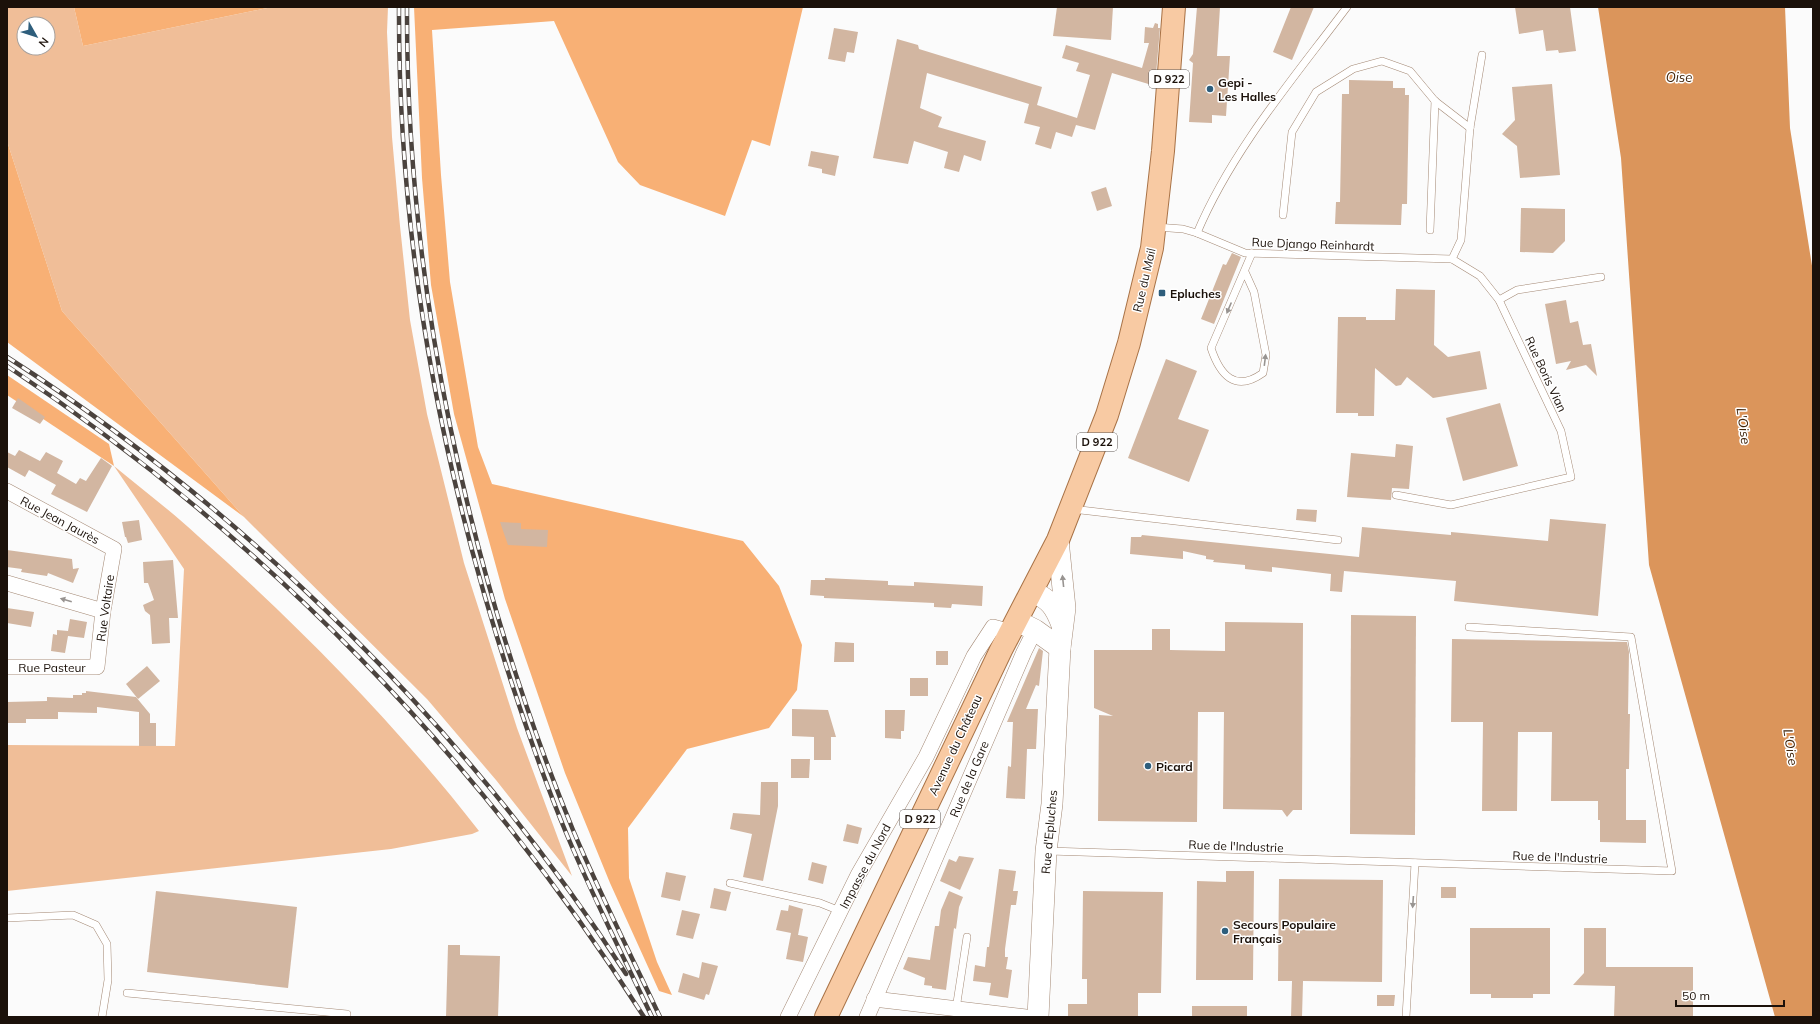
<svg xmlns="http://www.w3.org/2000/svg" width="1820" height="1024" font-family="Mulish,sans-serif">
<rect width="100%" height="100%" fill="#fbfbfb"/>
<g fill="#f0be98" fill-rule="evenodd">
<path d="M7,7h67l9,39 189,-39h116l-1,25 5,105 8,89 10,94 17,94 37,149 53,165 55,148 -76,-96 -69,-81 -183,-182 -182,-206 -55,-170zM24,24h24v24h-24z"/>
<path d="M114,466c28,23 57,45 84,70 101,90 197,187 281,295l-7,3 -81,15 -384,42v-146l168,1 9,-177z"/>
</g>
<g fill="#f8b075">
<polygon points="74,7 272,7 83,46"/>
<polygon points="414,7 803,7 770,146 752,140 725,216 640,185 618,162 554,21 432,30 441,175 450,282 478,447 492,484 743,541 779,586 802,645 797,690 769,728 687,749 628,828 629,878 657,962 672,995 659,991 610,883 565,773 505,599 454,414 431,285 422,178"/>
<polygon points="7,141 62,311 244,517 7,342"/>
<polygon points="7,375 109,444 114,466 7,395"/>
</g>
<polygon fill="#db955b" points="1598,7 1785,7 1790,128 1813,272 1813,1017 1775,1017 1649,565 1621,158"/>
<g fill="#d2b6a1">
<polygon points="1057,7 1113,7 1111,40 1053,36"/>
<polygon points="1197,7 1220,7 1217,56 1230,56 1226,116 1212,115 1212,123 1189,122 1193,63 1189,60 1193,54"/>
<polygon points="1291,7 1314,7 1292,60 1273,52"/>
<polygon points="1515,7 1570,7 1576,51 1559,53 1558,50 1546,51 1543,30 1519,34"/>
<polygon points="1155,23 1158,24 1158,28 1160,28 1155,86 1112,73 1095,130 1076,125 1072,137 1056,132 1051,149 1035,144 1040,127 1024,123 1029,104 927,73 920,108 942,117 938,127 986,141 981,161 964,155 959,172 944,168 948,152 914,141 908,164 873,158 897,39 918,45 919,49 1042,87 1037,105 1077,118 1090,75 1076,71 1079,63 1062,58 1066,45 1142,68 1149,43 1144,43 1145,27 1153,28"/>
<polygon points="834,28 858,32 854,53 847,52 845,62 828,59"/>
<polygon points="1349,80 1393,81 1393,88 1405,88 1405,95 1409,95 1407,204 1402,204 1401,225 1335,224 1336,202 1340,202 1342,94 1349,94"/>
<polygon points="1552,84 1560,175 1520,178 1517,146 1502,134 1515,120 1512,87"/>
<polygon points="811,151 839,156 835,176 822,173 822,169 808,166"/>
<polygon points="1106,187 1112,206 1097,211 1091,192"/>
<polygon points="1521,208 1565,209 1565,241 1553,253 1520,252"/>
<polygon points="1232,253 1241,257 1214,324 1201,319 1223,264 1226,265"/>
<polygon points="1396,289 1435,290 1434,345 1448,357 1480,351 1487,389 1433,398 1407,377 1401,385 1396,386 1375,368 1374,416 1358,416 1358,413 1336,413 1338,317 1366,317 1366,320 1395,320"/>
<polygon points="1566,300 1570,323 1578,321 1583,345 1591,344 1597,376 1586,365 1566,370 1571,361 1556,364 1545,304"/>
<polygon points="1166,359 1197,371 1178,419 1209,430 1189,482 1128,458"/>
<polygon points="18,398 45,417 40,424 12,408"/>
<polygon points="1500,403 1518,466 1463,481 1446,418"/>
<polygon points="1396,444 1413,446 1409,489 1392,488 1391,500 1347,497 1351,453 1395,457"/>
<polygon points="19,450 40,461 46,452 63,461 57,473 76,484 80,478 86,481 101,458 112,466 87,512 51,494 56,485 29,470 25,477 7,467 7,452 15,456"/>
<polygon points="1297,509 1317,510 1316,522 1296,520"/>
<polygon points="1550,519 1606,524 1598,616 1454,601 1456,581 1344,571 1342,592 1330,591 1331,574 1272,567 1272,572 1245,569 1245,565 1213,562 1214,560 1206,559 1206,556 1183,551 1183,559 1130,554 1131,537 1141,537 1142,535 1359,557 1362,527 1451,535 1451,532 1548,541"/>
<polygon points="139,520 142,540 128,543 126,537 125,537 122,522"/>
<polygon points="500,522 521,523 521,529 548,530 547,547 508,545"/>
<polygon points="7,550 72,559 73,569 79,568 73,583 48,573 47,576 21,572 22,569 7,567"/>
<polygon points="173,560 178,618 169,618 170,643 152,644 150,615 145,611 143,605 154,600 148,583 144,583 143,562"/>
<polygon points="825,578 888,581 888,585 914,586 914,582 983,586 982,606 952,604 951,608 934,607 934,603 824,598 824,596 810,595 811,580 825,580"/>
<polygon points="7,608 34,612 31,627 7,623"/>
<polygon points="1351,615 1416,616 1415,835 1350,834"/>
<polygon points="70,619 87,622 84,638 68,636 65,653 51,651 53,634 57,635 57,630 68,631"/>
<polygon points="1225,622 1303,623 1302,810 1293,810 1287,817 1282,810 1223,809 1224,712 1198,712 1197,822 1098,821 1099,715 1113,716 1094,708 1094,650 1152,650 1152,629 1170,629 1170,650 1225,651"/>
<polygon points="1452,639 1627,642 1629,652 1628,714 1630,714 1629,769 1626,769 1626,820 1646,820 1646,843 1600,842 1600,820 1598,820 1598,801 1551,801 1552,732 1518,732 1517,811 1482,811 1483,722 1451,722"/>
<polygon points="835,642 854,643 854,662 834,662"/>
<polygon points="1039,648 1043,651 1039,686 1036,685 1026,709 1038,709 1036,749 1027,749 1025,799 1006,798 1008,766 1011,767 1013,722 1007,722"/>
<rect x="936" y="651" width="12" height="14"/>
<polygon points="147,666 160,681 138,699 126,684"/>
<rect x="910" y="678" width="18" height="18"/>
<polygon points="86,691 136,697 150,714 150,723 156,723 156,746 139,746 139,712 97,707 97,713 58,712 58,719 26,719 26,723 7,723 7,702 47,701 47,697 73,698 73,695 82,695 82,693 86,693"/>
<polygon points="792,709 828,710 836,737 831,737 831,760 814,760 814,737 792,736"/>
<polygon points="885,710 905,710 904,731 901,731 901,739 885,738"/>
<polygon points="791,759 810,759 809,778 791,778"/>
<polygon points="761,782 778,782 778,806 763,881 743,877 752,834 730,829 733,813 760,815"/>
<polygon points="847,824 862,828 858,844 843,841"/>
<polygon points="959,856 974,858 960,890 940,881 949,859 956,862"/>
<polygon points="812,862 827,866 823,884 808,880"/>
<polygon points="999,869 1016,871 1013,891 1018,891 1016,905 1011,905 1005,949 1005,957 1008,957 1006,969 1012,970 1008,998 989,995 991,983 973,981 975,965 985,967 987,947 989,947"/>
<polygon points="1226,871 1254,871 1253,980 1196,980 1197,881 1226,882"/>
<polygon points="666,872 686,876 680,901 661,897"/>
<polygon points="1279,879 1383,880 1382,982 1303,981 1302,1017 1291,1017 1292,981 1278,981"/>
<rect x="1441" y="887" width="15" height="11"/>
<polygon points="714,888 731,892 726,911 710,908"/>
<polygon points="156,891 297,907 288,988 147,972"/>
<polygon points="949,891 963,897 959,907 956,929 954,928 946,990 932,988 932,986 924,985 925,978 903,969 908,957 930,960 935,926 939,926 941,910"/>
<polygon points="1083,891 1163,892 1161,993 1138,993 1138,1017 1068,1017 1068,1004 1087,1004 1087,979 1082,979"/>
<polygon points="789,905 803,909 798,935 794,934 808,937 803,962 786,959 791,933 776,930 781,910 788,911"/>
<polygon points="682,910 700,914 693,939 676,935"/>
<polygon points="1470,928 1550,928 1550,994 1533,994 1533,998 1491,998 1491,994 1470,994"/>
<polygon points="1584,928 1606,928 1606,967 1693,967 1693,1017 1614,1017 1615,986 1573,985 1584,973"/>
<polygon points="448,945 460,945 460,955 500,956 498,1017 446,1017"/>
<polygon points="702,962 718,966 709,995 706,994 704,1000 678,992 683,973 699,978"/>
<polygon points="1377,995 1395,995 1394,1006 1377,1006"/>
<rect x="1192" y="1006" width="55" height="11"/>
</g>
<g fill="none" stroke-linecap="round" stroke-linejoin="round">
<defs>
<g id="lane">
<polyline points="1283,215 1292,132 1316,92 1353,69 1382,61 1410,71 1435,101 1470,128"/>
<polyline points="1156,227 1183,229 1197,233 1245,253 1452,259"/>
<polyline points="1430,230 1435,101"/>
<path d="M1197,233c35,-83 96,-154 150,-226"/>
<path d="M1245,272l9,20 12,63 -3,18c-28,20 -43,2 -52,-25l41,-95"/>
<polyline points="1499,300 1517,290 1601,277"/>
<polyline points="1396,495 1451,505 1571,477 1561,431 1499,300 1480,276 1452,259 1461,240 1470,128 1482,55"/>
<polyline points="1072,509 1338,540"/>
<polyline points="1049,851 1672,871 1631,637 1469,627"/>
<polyline points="730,883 820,903 840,911"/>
<polyline points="7,918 73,915 96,925 107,944 108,980 102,1017"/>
<polyline points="127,993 347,1014 347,1017"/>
<polyline points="956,1009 967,937"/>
<polyline points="1406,1017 1415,863"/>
</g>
<g id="street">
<polyline points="7,491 114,549 103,611 97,667 7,667"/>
<polyline points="7,583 103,611"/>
<polyline points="874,999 1026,1017"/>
<polyline points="788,1017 858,875 926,757 974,656 993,627 1011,632"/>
<polyline points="867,1017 1024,652 1035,630"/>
</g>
<g id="secondary">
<path d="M1032,591c18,9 23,15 30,34"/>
<polyline points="1017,621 1035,630 1060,648"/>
<polyline points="1038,1017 1046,851 1052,804 1060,648 1065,608 1058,540"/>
</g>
<polyline id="primary" points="826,1017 1001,650 1058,540 1107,415 1129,343 1152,248 1163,151 1174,7"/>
</defs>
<use href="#lane" stroke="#a48975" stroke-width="8"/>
<use href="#street" stroke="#a48975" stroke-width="16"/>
<use href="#secondary" stroke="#a48975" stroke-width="22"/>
<use href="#primary" stroke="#a87246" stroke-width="24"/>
<use href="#lane" stroke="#fff" stroke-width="7"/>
<use href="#street" stroke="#fff" stroke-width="15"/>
<use href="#secondary" stroke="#fff" stroke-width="21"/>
<use href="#primary" stroke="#f8caa3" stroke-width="22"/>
<defs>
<g id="rail">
<path d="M399,7c-1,229 41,458 112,674 17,52 35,104 56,154 26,62 56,121 85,182"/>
<path d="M407,7c-1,279 61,566 166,823 27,64 58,125 87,187"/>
<path d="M7,357c242,155 463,375 619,617"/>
<path d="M7,366c257,171 472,391 637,651"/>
</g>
</defs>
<use href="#rail" stroke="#4b433e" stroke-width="4.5"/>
<use href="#rail" stroke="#fff" stroke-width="3" stroke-dasharray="9" stroke-linecap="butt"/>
</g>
<defs><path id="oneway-solid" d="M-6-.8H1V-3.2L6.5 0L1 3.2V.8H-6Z"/></defs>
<g fill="#989491">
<use href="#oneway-solid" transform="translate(1229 308) rotate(113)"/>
<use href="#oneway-solid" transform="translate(1265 360) rotate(-83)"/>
<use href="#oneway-solid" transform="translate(1063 581) rotate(-96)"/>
<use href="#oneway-solid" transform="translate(66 600) rotate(-164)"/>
<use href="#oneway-solid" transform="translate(1413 902) rotate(94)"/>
</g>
<g fill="#2e5e7c" stroke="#fff" stroke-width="1.5">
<circle cx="1210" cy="89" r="4"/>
<rect x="1158" y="289" width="8" height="8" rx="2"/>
<circle cx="1148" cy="766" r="4"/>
<circle cx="1225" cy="931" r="4"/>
</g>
<g text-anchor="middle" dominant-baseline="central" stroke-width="3" stroke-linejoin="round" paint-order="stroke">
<g fill="#fff" stroke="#5f5854" stroke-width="1">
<rect x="1149" y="70" width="40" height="18" rx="3"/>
<rect x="1077" y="433" width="40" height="18" rx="3"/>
<rect x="900" y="810" width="40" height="18" rx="3"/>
</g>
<g font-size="11" font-weight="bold" fill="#1b110a">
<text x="1169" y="79">D 922</text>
<text x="1097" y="442">D 922</text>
<text x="920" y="819">D 922</text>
</g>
<g font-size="12" font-weight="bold" fill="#1b110a" stroke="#fff" text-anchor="start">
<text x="1218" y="82">Gepi -<tspan x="1218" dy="14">Les Halles</tspan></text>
<text x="1170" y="293">Epluches</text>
<text x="1156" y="766">Picard</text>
<text x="1233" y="924">Secours Populaire<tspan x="1233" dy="14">Français</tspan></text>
</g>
<g font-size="12" fill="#1b110a" stroke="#fff">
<text transform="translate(1313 244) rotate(2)">Rue Django Reinhardt</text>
<text transform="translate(1144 280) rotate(-77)">Rue du Mail</text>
<text transform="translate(1546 374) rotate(65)">Rue Boris Vian</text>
<text transform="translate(60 520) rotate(28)">Rue Jean Jaurès</text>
<text transform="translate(105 608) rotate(-82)">Rue Voltaire</text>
<text x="52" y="667">Rue Pasteur</text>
<text transform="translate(955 745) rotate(-65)">Avenue du Château</text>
<text transform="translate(969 779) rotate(-67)">Rue de la Gare</text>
<text transform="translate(1049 832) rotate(-85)">Rue d'Epluches</text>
<text transform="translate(1236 846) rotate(2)">Rue de l'Industrie</text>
<text transform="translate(1560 857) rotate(2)">Rue de l'Industrie</text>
<text transform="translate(865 866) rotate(-62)">Impasse du Nord</text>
</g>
<g font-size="13" font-style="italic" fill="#41250b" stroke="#fff">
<text x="1679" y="77">Oise</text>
<text transform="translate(1744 426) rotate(82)">L'Oise</text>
<text transform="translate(1791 747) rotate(81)">L'Oise</text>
</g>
</g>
<rect width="1820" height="1024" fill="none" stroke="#1b110a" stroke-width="16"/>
<g transform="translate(36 36) rotate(129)"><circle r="19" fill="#ffffff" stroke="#a4a09d"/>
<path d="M0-3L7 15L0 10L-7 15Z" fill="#2e5e7c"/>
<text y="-6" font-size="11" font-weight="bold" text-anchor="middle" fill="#1b110a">N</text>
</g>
<path d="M1676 1000v6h108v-6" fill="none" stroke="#1b110a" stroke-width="2"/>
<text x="1682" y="1000" font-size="12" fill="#1b110a" stroke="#ffffff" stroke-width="3" paint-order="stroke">50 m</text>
</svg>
